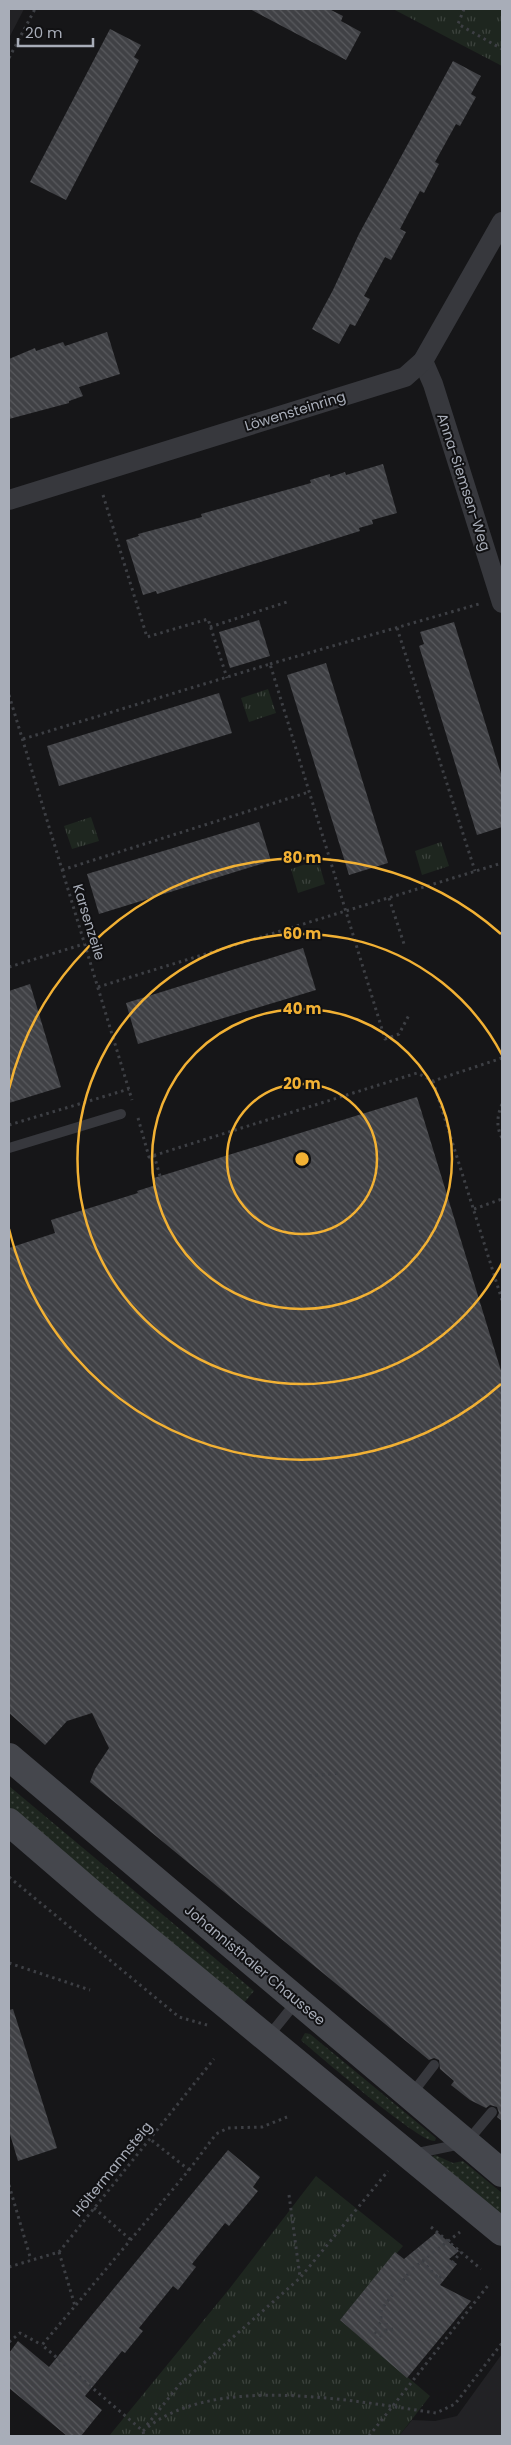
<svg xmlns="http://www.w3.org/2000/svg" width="511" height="2445" font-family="Poppins,sans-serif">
<defs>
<pattern id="grass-dots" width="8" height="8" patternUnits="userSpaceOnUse" patternTransform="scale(1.25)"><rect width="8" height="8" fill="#1e261f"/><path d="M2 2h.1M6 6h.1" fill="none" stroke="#3c433d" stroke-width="1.8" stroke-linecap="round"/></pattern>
<pattern id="park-tufts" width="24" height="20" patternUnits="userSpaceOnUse" patternTransform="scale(1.25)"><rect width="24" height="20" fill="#1e261f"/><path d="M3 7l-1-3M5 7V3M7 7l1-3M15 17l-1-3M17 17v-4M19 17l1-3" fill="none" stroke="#3c433d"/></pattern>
<pattern id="building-back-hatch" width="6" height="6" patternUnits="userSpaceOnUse" patternTransform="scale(1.25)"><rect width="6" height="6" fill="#404145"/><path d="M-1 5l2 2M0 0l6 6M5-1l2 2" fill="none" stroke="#595a5e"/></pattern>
</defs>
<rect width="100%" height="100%" fill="#161618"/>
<g fill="#222225">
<polygon points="9,9 24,9 9,38"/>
<polygon points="502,2354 502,2436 399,2436 412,2420 435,2421 457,2416"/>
</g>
<g fill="url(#grass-dots)">
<polygon points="9,1786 254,1991 242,2005 9,1810"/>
<path d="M305,2033l5,1 126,104 -1,3c-14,3 -114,-84 -131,-98l-3,-3z"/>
<polygon points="435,2155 453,2163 463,2161 502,2193 502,2219 432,2157"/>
</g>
<g fill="url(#park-tufts)">
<polygon points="393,9 502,9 502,66"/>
<polygon points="268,689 276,713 249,722 241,698"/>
<polygon points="91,817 99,841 72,849 64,826"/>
<polygon points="441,842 449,866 422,875 415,851"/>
<polygon points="318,860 325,884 298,893 291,869"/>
<polygon points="316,2176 403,2246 340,2320 430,2396 399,2436 109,2436 230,2288"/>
</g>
<g fill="url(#building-back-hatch)">
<polygon points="250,9 329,9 343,16 341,21 361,32 346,60"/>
<polygon points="110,29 141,45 134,57 139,60 66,200 30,182"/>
<polygon points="453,61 481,76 471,94 476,97 460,126 456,124 435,162 439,164 424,193 420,191 400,229 406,232 391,260 385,257 364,296 370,299 355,326 350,324 339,344 312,329 333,290 359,234"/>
<polygon points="107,332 120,374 79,387 83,396 69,401 69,403 9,419 9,359 35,348 36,351 63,342 65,346"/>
<polygon points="383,464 397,513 372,520 373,524 359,528 360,531 157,594 156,591 143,595 126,540 139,536 138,534 202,517 201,514 311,483 310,480 330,474 330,477 345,472 346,475"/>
<polygon points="259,620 270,656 230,668 219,632"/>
<polygon points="454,622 502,777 502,827 477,835 419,646 424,644 420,632"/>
<polygon points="326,663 388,863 349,875 287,675"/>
<polygon points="219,693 232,733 59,786 47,746"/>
<polygon points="259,822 271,861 99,914 87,874"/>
<polygon points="303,948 316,990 138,1044 126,1003"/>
<polygon points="30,984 61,1087 9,1103 9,991"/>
<polygon points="417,1097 502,1374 502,2121 497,2117 499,2113 497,2107 490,2105 486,2108 470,2100 451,2085 454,2081 440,2069 439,2060 434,2058 429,2060 90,1782 95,1769 109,1748 92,1713 67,1721 45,1745 9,1713 9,1248 55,1233 51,1220 138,1193 137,1191 156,1185 154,1178"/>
<polygon points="13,2009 57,2148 18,2161 9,2131 9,2010"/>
<polygon points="228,2150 260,2177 253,2187 258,2191 229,2226 225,2223 192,2264 196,2267 178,2290 173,2286 139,2328 143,2331 125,2353 122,2351 85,2396 102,2410 81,2436 67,2436 9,2388 9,2353 18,2341 49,2367"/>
<polygon points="437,2232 459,2251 449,2259 457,2264 440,2285 471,2301 407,2378 340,2320 395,2252 404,2259"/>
</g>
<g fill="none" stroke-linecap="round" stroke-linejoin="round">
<g stroke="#3d3f44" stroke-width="3" stroke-dasharray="2.5 4" stroke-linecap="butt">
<polyline points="464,9 458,24 502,49"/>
<polyline points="9,58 35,9"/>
<polyline points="103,495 147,637 208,619 227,678"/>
<polyline points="210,627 290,601"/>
<polyline points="397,628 475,871"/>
<polyline points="270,664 479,604"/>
<polyline points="9,695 132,1100"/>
<polyline points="23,739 270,664 385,1039 399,1034 409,1015"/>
<polyline points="62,870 309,792"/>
<polyline points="389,898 405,947"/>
<polyline points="9,967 84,944"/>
<polyline points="98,987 502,863"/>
<polyline points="433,1081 502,1300"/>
<path d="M502,1104c-5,12 -6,23 0,34"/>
<polyline points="138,1118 149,1157 417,1073 433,1081 502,1058"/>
<polyline points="9,1125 129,1089"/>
<polyline points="154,1155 160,1176"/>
<polyline points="474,1209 502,1199"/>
<polyline points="309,1776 340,1773"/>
<polyline points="9,1877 179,2017 207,2025"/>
<polyline points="9,1963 90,1990"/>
<polyline points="189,2170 216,2134 228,2128 262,2127 287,2117"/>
<polyline points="9,2185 31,2260"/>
<polyline points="289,2195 300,2277"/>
<polyline points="94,2208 131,2240"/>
<polyline points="431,2227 481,2269"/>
<polyline points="59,2252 75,2306 42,2345 143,2431 144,2436"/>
<polyline points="422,2261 439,2279 461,2252"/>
<polyline points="9,2267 59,2252 214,2059"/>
<polyline points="412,2269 460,2232"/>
<polyline points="76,2305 189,2170 150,2139"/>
<polyline points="393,2329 386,2331 381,2336 373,2331 381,2322 381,2310 408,2274"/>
<polyline points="386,2331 386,2323"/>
<polyline points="9,2342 20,2333 42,2345"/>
<polyline points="147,2425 180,2384 300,2278 388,2171"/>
<path d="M143,2431c69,-59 210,-30 293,-18l19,-9 47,-61"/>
<polyline points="369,2436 490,2283"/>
</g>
<g stroke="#37383d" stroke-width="10">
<polyline points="9,1148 121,1114"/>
<polyline points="268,2037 297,2001"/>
<polyline points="411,2095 434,2065"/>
<polyline points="413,2154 466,2143 492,2112"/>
</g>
<g stroke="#37383d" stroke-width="20">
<polyline points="423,361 433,384 502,603"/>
<polyline points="9,500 405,377 423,361 502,222"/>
</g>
<g stroke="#45474d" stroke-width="28">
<polyline points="9,1757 502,2173"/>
<polyline points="9,1822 104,1904 502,2232"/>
</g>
</g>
<g fill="none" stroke="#f2b134" stroke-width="2.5">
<circle cx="302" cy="1159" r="75"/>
<circle cx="302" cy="1159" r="150"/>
<path d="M502 1263A225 225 0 1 1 502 1055"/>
<path d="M501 1384A301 301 0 0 1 9 1229M9 1089A301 301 0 0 1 501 934"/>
</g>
<g text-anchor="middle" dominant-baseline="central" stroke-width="4" stroke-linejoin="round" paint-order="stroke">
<g font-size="14" fill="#a8adb8" stroke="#111113">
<text transform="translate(295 411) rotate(-17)">Löwensteinring</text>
<text transform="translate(464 482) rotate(72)">Anna-Siemsen-Weg</text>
<text transform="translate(89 922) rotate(73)">Karsenzeile</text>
<text transform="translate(255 1965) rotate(40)">Johannisthaler Chaussee</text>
<text transform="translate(112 2169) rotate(-51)">Höltermannsteig</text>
</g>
</g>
<circle cx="302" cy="1159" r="8" fill="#f2b134" stroke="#111113" stroke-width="2.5"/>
<g font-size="15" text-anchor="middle" font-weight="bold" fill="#f2b134" stroke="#111113" stroke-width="4" stroke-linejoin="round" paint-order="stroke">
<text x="302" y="863">80 m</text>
<text x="302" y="939">60 m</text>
<text x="302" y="1014">40 m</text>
<text x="302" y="1089">20 m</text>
</g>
<rect width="511" height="2445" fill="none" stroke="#a8adb8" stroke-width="20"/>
<path d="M18 38v8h75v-8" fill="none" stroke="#a8adb8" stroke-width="2.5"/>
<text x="25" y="38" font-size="15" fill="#a8adb8" stroke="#111113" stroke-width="4" paint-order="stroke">20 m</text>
</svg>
